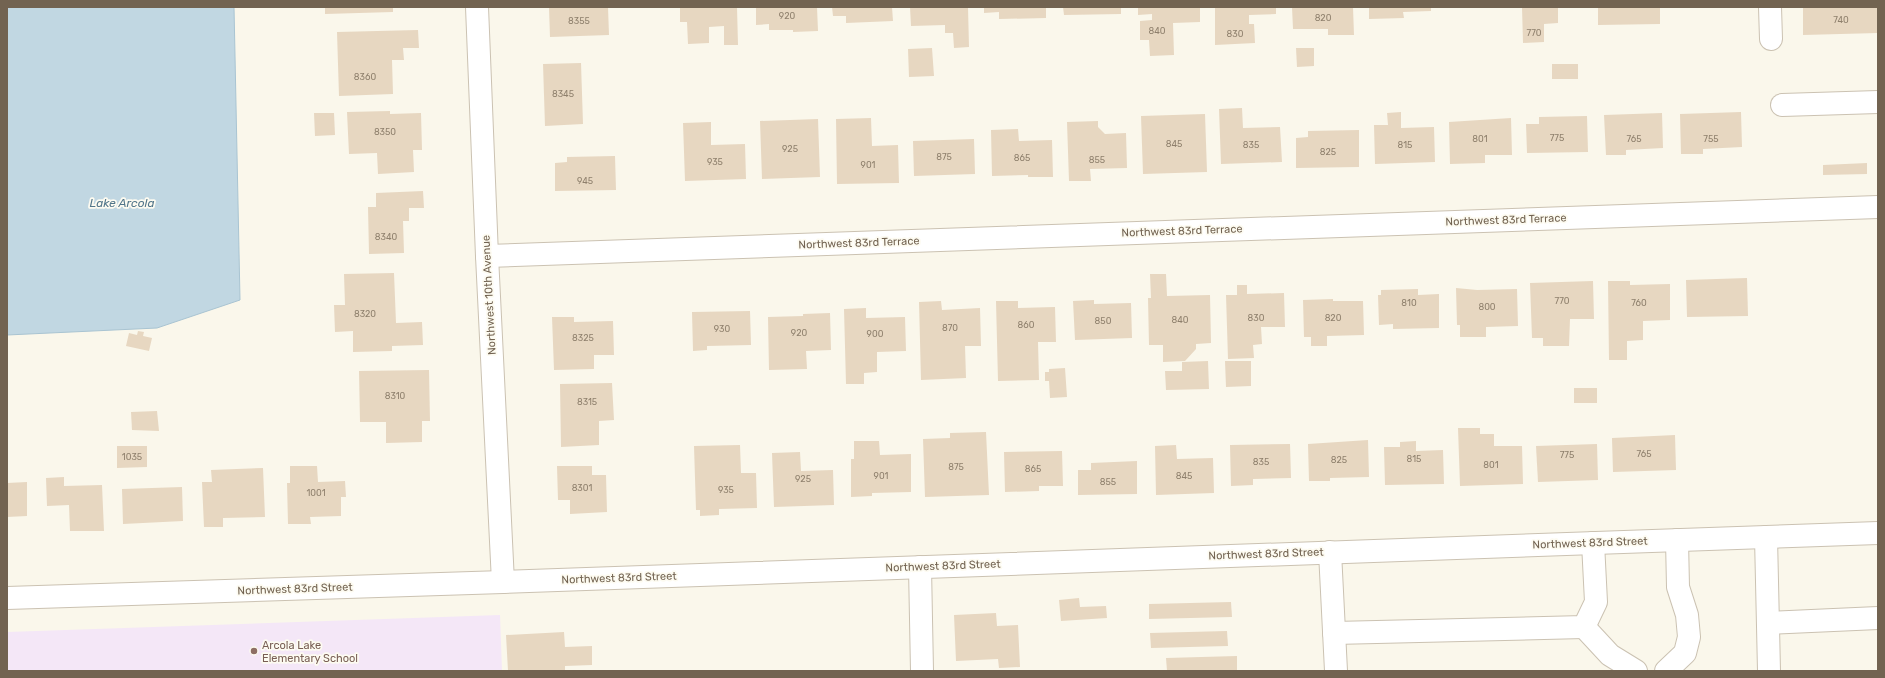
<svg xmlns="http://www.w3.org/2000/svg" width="1885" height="678" font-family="Rubik,sans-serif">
<rect width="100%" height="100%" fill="#faf7eb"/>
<polygon fill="#f4e7f7" points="500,615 502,671 7,671 7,632"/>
<polygon fill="#c1d7e2" stroke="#a9c4d2" points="7,7 234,7 240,300 157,328 7,335"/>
<g fill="#e7d7c1">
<polygon points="325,7 393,7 393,12 325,14"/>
<polygon points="549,7 608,7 609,35 550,37"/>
<polygon points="680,7 737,7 738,45 724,45 724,26 709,27 709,43 688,44 687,22 680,22"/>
<polygon points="756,7 817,7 818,31 793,32 793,30 769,30 769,24 756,25"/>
<polygon points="832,7 892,7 893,21 846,23 846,16 833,16"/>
<polygon points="910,7 968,7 969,47 954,48 953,33 945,33 945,25 911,26"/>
<polygon points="984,7 1046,7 1046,18 999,19 999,12 984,13"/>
<polygon points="1063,7 1121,7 1121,14 1064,15"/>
<polygon points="1138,7 1200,7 1200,22 1173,23 1174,55 1150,56 1149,40 1140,40 1140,21 1152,20 1152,14 1138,15"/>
<polygon points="1215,7 1276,7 1276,14 1249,15 1249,24 1254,24 1255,43 1215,45"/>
<polygon points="1292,7 1353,7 1354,35 1328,35 1328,29 1293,29"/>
<polygon points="1369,7 1431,7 1431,11 1403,12 1404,18 1369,19"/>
<polygon points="1522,7 1558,7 1558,23 1544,24 1544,42 1523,43"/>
<polygon points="1598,7 1660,7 1660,24 1598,25"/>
<polygon points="1803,7 1878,7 1878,33 1803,35"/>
<polygon points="418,30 419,48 403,48 404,60 392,60 393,94 339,96 337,32"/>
<polygon points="932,48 934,76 909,77 908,49"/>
<polygon points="1296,48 1314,48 1314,66 1297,67"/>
<polygon points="581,63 583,124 545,126 543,64"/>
<rect x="1552" y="64" width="26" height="15"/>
<polygon points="1242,108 1243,128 1280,127 1282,162 1221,164 1219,109"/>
<polygon points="390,111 390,114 421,113 422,150 413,150 414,172 378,174 377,153 349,154 347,112"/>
<polygon points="1401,112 1401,128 1434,127 1435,162 1375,164 1374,125 1388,125 1387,113"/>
<polygon points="1741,112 1742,147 1703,149 1703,154 1681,154 1680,114"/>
<polygon points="314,113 334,113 335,135 315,136"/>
<polygon points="1662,113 1663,148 1626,150 1626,155 1606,155 1604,115"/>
<polygon points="1205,114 1207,172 1143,174 1141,116"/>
<polygon points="1587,116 1588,152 1527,153 1526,124 1539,124 1539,117"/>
<polygon points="871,118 872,146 898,145 899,183 837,184 836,119"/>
<polygon points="1511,118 1512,155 1485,155 1485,163 1450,164 1449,122"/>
<polygon points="818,119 820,177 762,179 760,121"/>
<polygon points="1098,121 1098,127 1105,134 1126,133 1127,168 1090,169 1091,181 1069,181 1067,122"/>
<polygon points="711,122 711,145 745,144 746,179 685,181 683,123"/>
<polygon points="1018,129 1019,141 1052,140 1053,177 1028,177 1028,175 992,176 991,130"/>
<polygon points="1359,130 1359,167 1296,168 1296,138 1308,137 1308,131"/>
<polygon points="974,139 975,174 914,176 913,141"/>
<polygon points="615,156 616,190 555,191 555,163 567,162 567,157"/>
<polygon points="1867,163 1867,174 1823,175 1823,165"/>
<polygon points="423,191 424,208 409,208 409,221 403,221 404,253 369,254 368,207 376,207 376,193"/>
<polygon points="394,273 396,323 422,322 423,345 392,346 392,351 353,352 353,331 335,332 334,305 345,305 344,274"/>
<polygon points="1150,274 1166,274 1167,296 1210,295 1211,343 1196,344 1196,349 1185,361 1163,362 1163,345 1149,345 1148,298 1151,298"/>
<polygon points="1747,278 1748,316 1687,317 1686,280"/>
<polygon points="1593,281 1594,319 1570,319 1569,346 1543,346 1543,338 1532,338 1530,283"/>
<polygon points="1608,281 1630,281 1630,285 1670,284 1670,320 1643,321 1643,340 1627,341 1627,360 1609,360"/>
<polygon points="1237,285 1247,285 1247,294 1284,293 1285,327 1261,327 1262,344 1253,345 1254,358 1228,359 1226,295 1237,295"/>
<polygon points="1456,288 1477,290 1517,289 1518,326 1486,327 1486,337 1460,337 1460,325 1457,325"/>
<polygon points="1418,289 1418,295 1439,294 1439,328 1393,329 1393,324 1379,325 1378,295 1381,295 1381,290"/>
<polygon points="1333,299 1333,301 1363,301 1364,335 1327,336 1327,346 1311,346 1311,337 1304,337 1303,300"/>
<polygon points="1094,300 1094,304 1131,303 1132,338 1075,340 1073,301"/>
<polygon points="941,301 942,310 980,308 981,346 965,346 966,378 921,380 919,302"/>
<polygon points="996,301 1018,301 1018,308 1055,307 1056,342 1038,342 1039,380 998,381"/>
<polygon points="866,308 866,318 905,317 906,351 877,352 877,372 864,373 864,384 846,384 844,309"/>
<polygon points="750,311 751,345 707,346 707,350 693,351 692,312"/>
<polygon points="830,313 831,350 806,351 807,369 769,370 768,317 803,316 803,314"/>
<polygon points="552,317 574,317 574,322 613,321 614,355 594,355 594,369 554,370"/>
<polygon points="138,331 144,332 143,336 152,338 149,351 126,346 129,333 137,335"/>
<polygon points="1208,361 1209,389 1166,390 1165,371 1182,371 1182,362"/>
<polygon points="1225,361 1251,361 1251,386 1226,387"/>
<polygon points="1065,368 1067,397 1050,398 1049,381 1045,381 1045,372 1049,372 1049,369"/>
<polygon points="429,370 430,421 422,421 422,442 386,443 386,422 360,422 359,371"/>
<polygon points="612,383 614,420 599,421 599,445 561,447 560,384"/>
<rect x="1574" y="388" width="23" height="15"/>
<polygon points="157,411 159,431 132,430 131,412"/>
<polygon points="1458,428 1480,428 1480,434 1494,434 1494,446 1522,446 1523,484 1460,486"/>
<polygon points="986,432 989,495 925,497 923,439 950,438 950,433"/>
<polygon points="1675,435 1676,470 1613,472 1612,438"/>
<polygon points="1368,440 1369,477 1330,478 1330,481 1309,481 1308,444"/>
<polygon points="854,441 879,441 880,455 911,454 911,492 872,493 872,496 851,497 851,459 854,459"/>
<polygon points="1416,441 1416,451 1443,450 1444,484 1385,485 1384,447 1400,447 1400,442"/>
<polygon points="1290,444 1291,478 1253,479 1253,485 1231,486 1230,445"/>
<polygon points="1597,444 1598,480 1538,482 1536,446"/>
<polygon points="740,445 741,473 756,473 757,508 719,509 719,515 700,516 700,510 696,510 694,446"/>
<polygon points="1176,445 1177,459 1213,458 1214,493 1156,495 1155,446"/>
<polygon points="117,446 147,446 147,467 117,468"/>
<polygon points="1062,451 1063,486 1039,486 1039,491 1005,492 1004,452"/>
<polygon points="800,452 801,471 833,470 834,505 774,507 772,453"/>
<polygon points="1137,461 1137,494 1078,495 1078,470 1091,470 1091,463"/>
<polygon points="290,466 317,466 318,482 345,481 346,497 341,497 341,516 310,517 311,524 288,524 287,483 290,483"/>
<polygon points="557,466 592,466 592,475 606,475 607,512 570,514 570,500 558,500"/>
<polygon points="263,468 265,517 223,518 223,527 204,527 202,482 212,482 211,470"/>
<polygon points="64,477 64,486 102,485 104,531 70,531 69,505 47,506 46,478"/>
<polygon points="27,482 27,516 7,517 7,483"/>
<polygon points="182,487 183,521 123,524 122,489"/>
<polygon points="1079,598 1080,607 1106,606 1107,618 1061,621 1059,600"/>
<polygon points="1231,602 1232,617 1149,619 1149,604"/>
<polygon points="996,613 997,626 1018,625 1020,667 999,668 998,659 956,661 954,615"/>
<polygon points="1227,631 1228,646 1151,648 1150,633"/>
<polygon points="564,632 565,647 592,646 592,665 565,666 565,671 508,671 506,635"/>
<polygon points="1237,656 1237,671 1167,671 1166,658"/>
</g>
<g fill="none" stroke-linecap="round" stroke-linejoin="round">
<defs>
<g id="minor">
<polyline points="477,7 487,256 503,582"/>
<polyline points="1770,7 1771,39"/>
<polyline points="1782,105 1878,102"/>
<polyline points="487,256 1878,207"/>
<polyline points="1766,537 1769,671"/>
<polyline points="1330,552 1336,671"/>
<polyline points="920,567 922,671"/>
<polyline points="7,598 503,582 1878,533"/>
<polyline points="1768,623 1878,618"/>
<polyline points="1584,627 1610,655 1636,671"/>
<polyline points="1334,633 1584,627 1596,602 1593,543"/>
<polyline points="1666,671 1685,653 1689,637 1687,615 1678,587 1677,540"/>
</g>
</defs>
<use href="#minor" stroke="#cbc2b2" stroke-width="24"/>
<use href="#minor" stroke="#fff" stroke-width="22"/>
</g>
<circle fill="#8d6e63" stroke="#fdfbf1" stroke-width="1.5" cx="254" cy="651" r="4"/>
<g text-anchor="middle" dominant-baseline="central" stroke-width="3.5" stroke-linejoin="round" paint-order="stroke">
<g font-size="9" fill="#8f806d">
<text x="787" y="16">920</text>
<text x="1323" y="18">820</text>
<text x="1841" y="20">740</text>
<text x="579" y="21">8355</text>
<text x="1157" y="31">840</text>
<text x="1534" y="33">770</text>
<text x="1235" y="34">830</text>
<text x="365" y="77">8360</text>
<text x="563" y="94">8345</text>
<text x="385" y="132">8350</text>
<text x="1557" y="138">775</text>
<text x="1480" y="139">801</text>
<text x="1634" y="139">765</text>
<text x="1711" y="139">755</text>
<text x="1174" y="144">845</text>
<text x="1251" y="145">835</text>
<text x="1405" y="145">815</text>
<text x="790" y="149">925</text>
<text x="1328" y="152">825</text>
<text x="944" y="157">875</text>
<text x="1022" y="158">865</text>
<text x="1097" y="160">855</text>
<text x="715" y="162">935</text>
<text x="868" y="165">901</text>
<text x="585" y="181">945</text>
<text x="386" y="237">8340</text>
<text x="1562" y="301">770</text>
<text x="1409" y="303">810</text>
<text x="1639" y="303">760</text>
<text x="1487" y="307">800</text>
<text x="365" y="314">8320</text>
<text x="1256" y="318">830</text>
<text x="1333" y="318">820</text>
<text x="1180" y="320">840</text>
<text x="1103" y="321">850</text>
<text x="1026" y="325">860</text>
<text x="950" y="328">870</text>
<text x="722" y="329">930</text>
<text x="799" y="333">920</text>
<text x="875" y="334">900</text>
<text x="583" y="338">8325</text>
<text x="395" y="396">8310</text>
<text x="587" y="402">8315</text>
<text x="1644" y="454">765</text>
<text x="1567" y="455">775</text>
<text x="132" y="457">1035</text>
<text x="1414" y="459">815</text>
<text x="1339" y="460">825</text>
<text x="1261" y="462">835</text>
<text x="1491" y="465">801</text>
<text x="956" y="467">875</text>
<text x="1033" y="469">865</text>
<text x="881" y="476">901</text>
<text x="1184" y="476">845</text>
<text x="803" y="479">925</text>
<text x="1108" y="482">855</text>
<text x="582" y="488">8301</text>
<text x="726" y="490">935</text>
<text x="316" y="493">1001</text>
</g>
<g font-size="11" fill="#726351" stroke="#fdfbf1">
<text transform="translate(1506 220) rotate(-2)">Northwest 83rd Terrace</text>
<text transform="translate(1182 231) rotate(-2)">Northwest 83rd Terrace</text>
<text transform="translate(859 243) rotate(-2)">Northwest 83rd Terrace</text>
<text transform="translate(489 295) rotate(-93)">Northwest 10th Avenue</text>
<text transform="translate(1590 543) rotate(-2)">Northwest 83rd Street</text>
<text transform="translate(1266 554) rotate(-2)">Northwest 83rd Street</text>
<text transform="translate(943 566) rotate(-2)">Northwest 83rd Street</text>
<text transform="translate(619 578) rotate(-2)">Northwest 83rd Street</text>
<text transform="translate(295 589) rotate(-2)">Northwest 83rd Street</text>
</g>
<g font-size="11" fill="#785e54" stroke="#fdfbf1" text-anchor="start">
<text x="262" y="645">Arcola Lake<tspan x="262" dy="13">Elementary School</tspan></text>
</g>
<g font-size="12" font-style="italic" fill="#517589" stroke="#fdfbf1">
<text x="122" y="203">Lake Arcola</text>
</g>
</g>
<rect width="1885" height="678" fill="none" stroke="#726351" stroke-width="16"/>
</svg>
